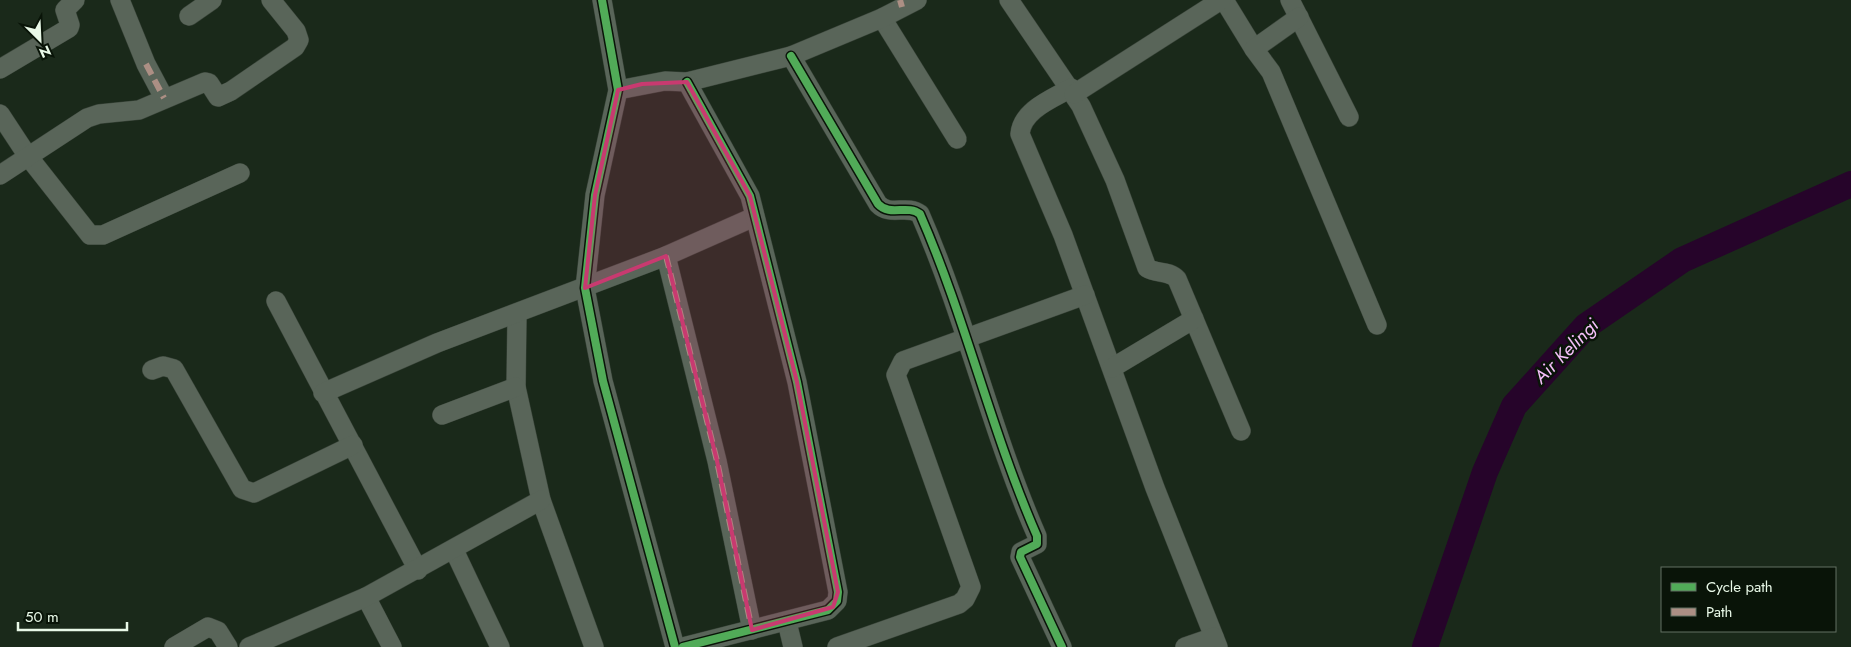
<svg xmlns="http://www.w3.org/2000/svg" width="1851" height="647" font-family="Jost,sans-serif">
<rect width="100%" height="100%" fill="#1a291a"/>
<g fill="none" stroke-linecap="round" stroke-linejoin="round">
<polyline stroke="#26042a" stroke-width="26" points="1425,647 1485,472 1514,406 1586,326 1682,260 1851,184"/>
<defs>
<g id="minor">
<polyline points="120,0 146,64 164,98"/>
<polyline points="602,0 618,90 595,195 585,288 603,381 675,647"/>
<path d="M1009,0l72,106 34,74 32,88c9,6 22,2 30,11l64,152"/>
<polyline points="1224,0 1254,49"/>
<polyline points="1290,0 1349,117"/>
<polyline points="189,16 212,0"/>
<polyline points="1299,17 1254,49 1271,72 1377,325"/>
<polyline points="882,18 957,139"/>
<path d="M791,56l87,148c12,13 29,0 42,10 46,105 71,217 117,322v8l-16,8 -1,5 42,90"/>
<polyline points="0,69 69,28 70,25 65,10 75,0"/>
<path d="M1071,88c-19,11 -49,22 -51,46l43,101 92,253 63,159"/>
<polyline points="618,90 665,81 687,82 791,56 882,18 917,0"/>
<polyline points="1074,94 1221,0"/>
<polyline points="0,114 27,155 90,235 103,235 240,173"/>
<polyline points="0,175 87,118 99,114 139,110 205,82 209,83 218,97 231,91 295,47 299,40 296,31 271,0"/>
<polyline points="666,256 717,461 752,630"/>
<polyline points="276,301 418,570"/>
<polyline points="517,315 516,387 541,500 594,647"/>
<polyline points="1112,368 1194,319"/>
<polyline points="152,370 163,366 174,369 242,489 254,493 353,445"/>
<polyline points="323,393 437,343 666,256 754,217"/>
<polyline points="442,415 516,387"/>
<polyline points="454,550 500,647"/>
<polyline points="366,597 392,647"/>
<polyline points="787,622 793,647"/>
<polyline points="174,647 208,627 218,631 228,647"/>
<polyline points="249,647 366,597 541,500"/>
<polyline points="683,647 828,610 837,601 838,592 797,382 750,196 687,82"/>
<polyline points="837,647 959,604 965,599 971,587 896,375 903,361 1085,295"/>
<polyline points="1185,647 1214,637"/>
</g>
</defs>
<use href="#minor" stroke="#394439" stroke-width="20"/>
<use href="#minor" stroke="#596559" stroke-width="19"/>
<g stroke="#ac8f84" stroke-width="6" stroke-dasharray="12 6" stroke-linecap="butt">
<polyline points="900,0 902,7"/>
<polyline points="146,64 164,98"/>
<polyline points="666,256 717,461 752,630"/>
</g>
<defs>
<g id="cycleway">
<polyline points="602,0 618,90 595,195 585,288 603,381 675,647"/>
<path d="M791,56l87,148c12,13 29,0 42,10 46,105 71,217 117,322v8l-16,8 -1,5 42,90"/>
<polyline points="683,647 828,610 837,601 838,592 797,382 750,196 687,82"/>
</g>
</defs>
<use href="#cycleway" stroke="#091408" stroke-width="11"/>
<use href="#cycleway" stroke="#51ab58" stroke-width="8"/>
</g>
<path fill="#c83a70" fill-opacity="0.2" stroke="#c83a70" stroke-width="4" stroke-linejoin="round" d="M687,82l63,114 47,186 41,210 -5,15 -81,23 -35,-169 -51,-205 -81,32 10,-93 23,-105 24,-6z"/>
<g text-anchor="middle" dominant-baseline="central" stroke-width="5" stroke-linejoin="round" paint-order="stroke">
<g font-size="19" font-style="italic" fill="#f4bff9" stroke="#091408">
<text transform="translate(1566 351) rotate(-45)">Air Kelingi</text>
</g>
</g>
<rect x="1661" y="567" width="175" height="65" fill="#091408" stroke="#637062"/>
<rect x="1671" y="583" width="25" height="8" fill="#51ab58" stroke="#637062"/>
<text x="1706" y="592" font-size="15" fill="#e9f9e8">Cycle path</text>
<rect x="1671" y="608" width="25" height="8" fill="#ac8f84" stroke="#637062"/>
<text x="1706" y="617" font-size="15" fill="#e9f9e8">Path</text>
<g transform="translate(40 40) rotate(156)" stroke="#091408" stroke-width="4" paint-order="stroke">
<path d="M0-4L9 19L0 12L-9 19Z" fill="#e9f9e8"/>
<text y="-8" font-size="14" font-weight="bold" text-anchor="middle" fill="#e9f9e8">N</text>
</g>
<path d="M18 622v8h109v-8" fill="none" stroke="#e9f9e8" stroke-width="2.5"/>
<text x="25" y="622" font-size="15" fill="#e9f9e8" stroke="#091408" stroke-width="4" paint-order="stroke">50 m</text>
</svg>
